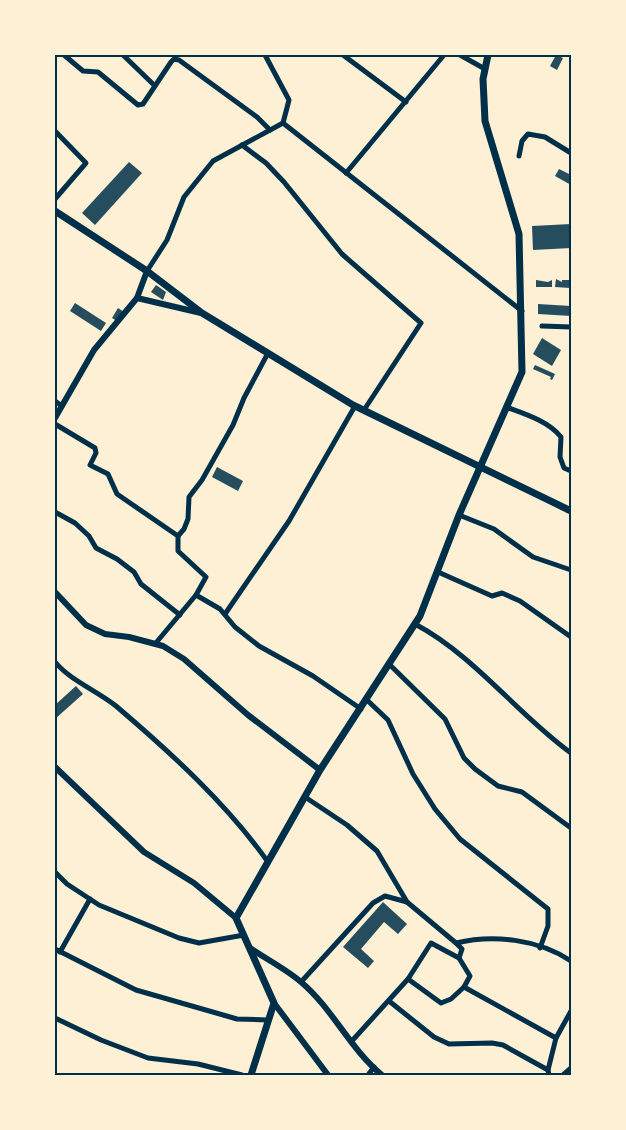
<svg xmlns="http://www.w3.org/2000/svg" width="626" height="1130" font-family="Arial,sans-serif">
<rect width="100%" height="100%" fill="#fdf0d5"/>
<g fill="#264d5e">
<polygon points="556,55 563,58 557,70 550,66"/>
<polygon points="129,162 142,173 95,225 82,213"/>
<polygon points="559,169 571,175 571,185 555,176"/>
<polygon points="571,224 571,248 533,250 532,226"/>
<polygon points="556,279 562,282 562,280 571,280 571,285 570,288 555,287"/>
<polygon points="536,280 548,282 552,280 552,287 536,287"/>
<polygon points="156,285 166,292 163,300 151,292"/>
<polygon points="75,303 106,323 101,331 70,311"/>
<polygon points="538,304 571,306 571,316 538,314"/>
<polygon points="118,308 124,312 117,321 112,318"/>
<polygon points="542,338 561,350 552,366 533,354"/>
<polygon points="535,365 555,374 552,380 550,379 551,377 533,369"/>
<polygon points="217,467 243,481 238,491 212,477"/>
<polygon points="76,686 83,694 55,719 55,705"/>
<polygon points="383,902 407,924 398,934 384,922 361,949 374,961 368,968 343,947"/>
</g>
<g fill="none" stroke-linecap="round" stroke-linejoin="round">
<g stroke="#003049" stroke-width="5">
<polyline points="64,55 83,71 98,72 138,105 143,104 171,62 174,59 179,60 257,117 270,130"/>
<polyline points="123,55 154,85"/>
<polyline points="265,55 289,100 283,123"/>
<polyline points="343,55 406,102"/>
<polyline points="460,55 485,69"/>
<polyline points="283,123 522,311"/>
<polyline points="55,131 86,163 55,199"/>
<polyline points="242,145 266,163 284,182 342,254 421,323 364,410"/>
<polyline points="519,156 522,141 528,134 545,137 571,153"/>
<polyline points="346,173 444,55"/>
<polyline points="147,271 167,240 184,197 213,161 283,123"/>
<polyline points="542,326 571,327"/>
<polyline points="55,401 62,406"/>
<path d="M506,407c19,7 42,14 55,30l-1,20 4,11 7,3"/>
<polyline points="55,424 95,448 96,453 90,465 108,474 117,494 178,536 178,551 206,577 196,595"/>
<polyline points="55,512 75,523 89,536 96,548 117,559 134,572 141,584 180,615"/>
<polyline points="459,515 494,529 533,557 571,570"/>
<polyline points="178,536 184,529 188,519 189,497 202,480 233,425 244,398 268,353"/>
<polyline points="438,572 492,596 502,593 520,601 571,637"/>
<polyline points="225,614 289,521 355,406"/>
<path d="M415,624c60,32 102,90 156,129"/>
<polyline points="155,644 196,595 220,609 235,627 259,646 313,676 361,709"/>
<path d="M55,662c16,19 41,28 61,44 54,46 111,98 152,156"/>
<polyline points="389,664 445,719 464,758 475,769 498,786 522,792 571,828"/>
<polyline points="367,700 388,720 413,774 435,809 460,839 548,909 548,926 540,948"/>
<path d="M305,797l42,28 30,26 30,51 49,41c37,-9 82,-4 115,18"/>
<polyline points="55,872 67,884 99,905 179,938 199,943 244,935"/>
<polyline points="456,943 462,949 459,958 470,976 464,987 556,1038"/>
<polyline points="55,949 136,990 237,1019 268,1020"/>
<polyline points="60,952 90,899"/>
<polyline points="408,979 431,943 459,958"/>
<polyline points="301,982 373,903 385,896 407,902"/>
<polyline points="389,1001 434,1037 449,1044 492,1043 503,1045 548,1070"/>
<polyline points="55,1018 101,1040 148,1058 198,1064 242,1075"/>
<polyline points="351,1042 408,979 441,1003 451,999 464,987"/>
<polyline points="368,1075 374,1067"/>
<polyline points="549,1075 548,1070 556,1038 571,1011"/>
<polyline points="563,1075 571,1068"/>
</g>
<g stroke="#003049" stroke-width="6">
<polyline points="137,298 201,313"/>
<polyline points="55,418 94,350 137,298 147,271"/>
<polyline points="55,592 86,625 105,634 129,637 163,646 184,659 248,715 320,770"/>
<polyline points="55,767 144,852 194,883 236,918"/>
<path d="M250,948c16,11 36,21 51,34 32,27 49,67 81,93"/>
<polyline points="274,1003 328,1075"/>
</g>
<g stroke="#003049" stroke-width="7">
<polyline points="55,211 147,271 202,313 353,405 571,511"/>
<polyline points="251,1075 274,1003 236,918 320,770 420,616 459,515 522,372 519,234 485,121 483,79 488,55"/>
</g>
</g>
<rect width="626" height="1130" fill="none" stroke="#fdf0d5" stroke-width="112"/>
<rect x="56" y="56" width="514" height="1018" fill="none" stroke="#003049" stroke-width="2"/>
</svg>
